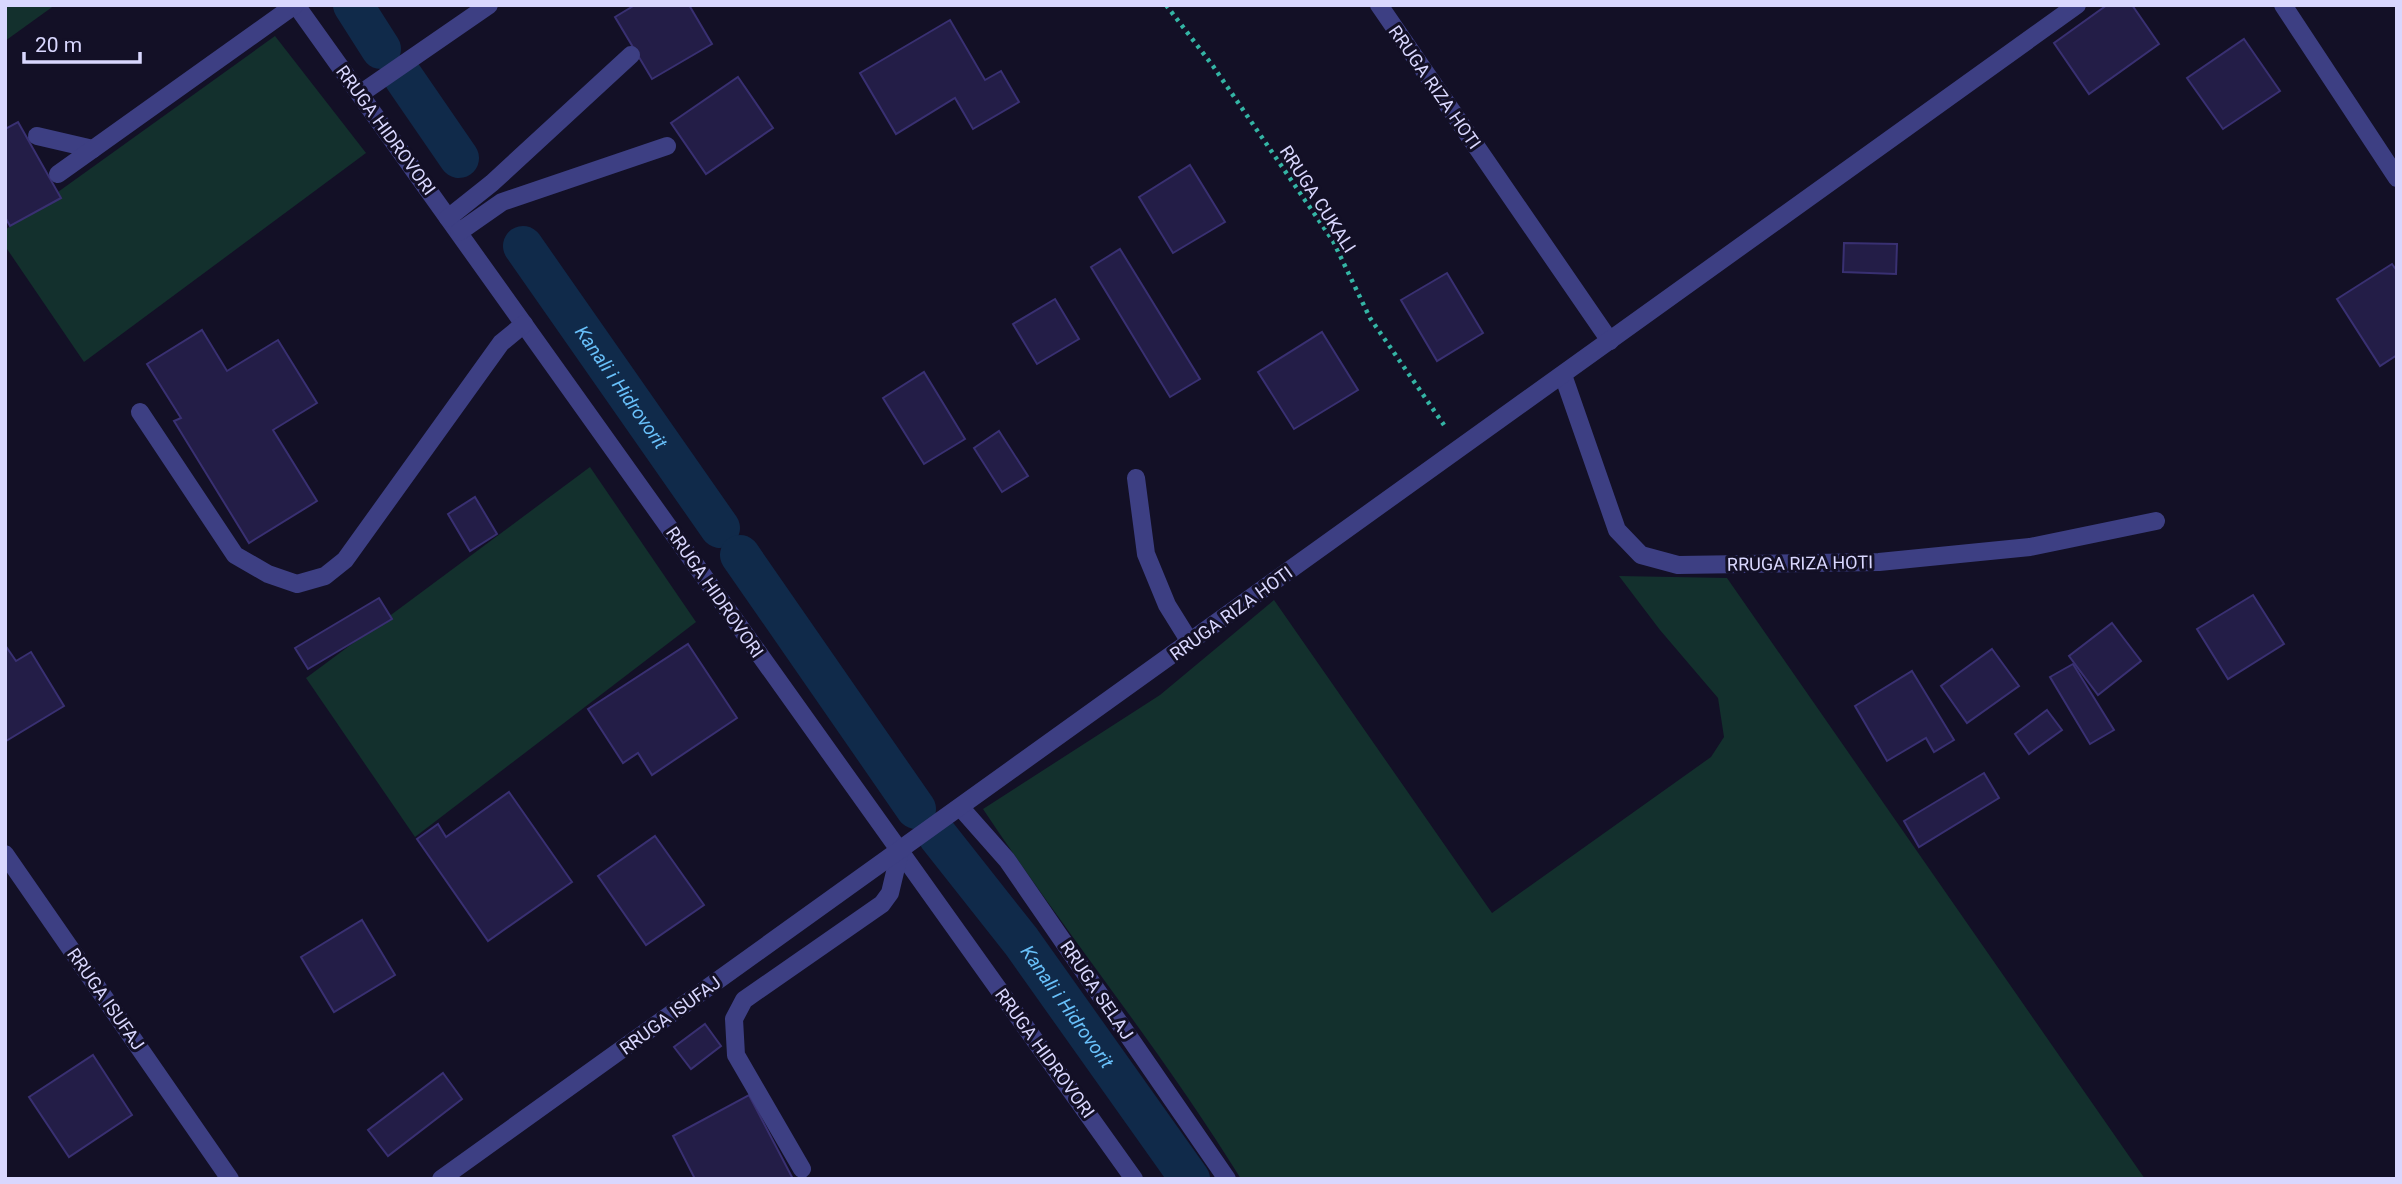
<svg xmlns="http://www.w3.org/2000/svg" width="2402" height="1184" font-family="Roboto,sans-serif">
<rect width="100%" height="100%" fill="#131026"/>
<g fill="#13302d">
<polygon points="5,5 55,5 5,41"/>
<polygon points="275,36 366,153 84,362 5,246 5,230"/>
<polygon points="590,467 696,622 415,837 306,678"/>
<path d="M1619,576l108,2 418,601h-904c-79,-128 -175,-245 -258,-370l177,-114 114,-95 218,313 219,-156 13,-20 -6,-39 -58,-68z"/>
</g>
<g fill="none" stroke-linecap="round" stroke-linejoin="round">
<g stroke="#102a4a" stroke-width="40">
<polyline points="353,5 381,49"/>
<polyline points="404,78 459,158"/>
<path id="s1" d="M523,246l197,282"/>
<polyline points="740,555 916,809"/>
<path id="s2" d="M938,836l83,105 169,238"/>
</g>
</g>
<g fill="#231d47" stroke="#393072" stroke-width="2">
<polygon points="635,5 689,5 712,44 652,79 615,17"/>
<polygon points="2107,5 2132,5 2159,44 2089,94 2054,43"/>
<polygon points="950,20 985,80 1001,71 1019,102 973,129 955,98 896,134 860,73"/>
<polygon points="2244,39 2280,91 2223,129 2187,78"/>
<polygon points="738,77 773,128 706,174 671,123"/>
<polygon points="18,122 61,198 10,226 5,217 5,129"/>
<polygon points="1190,165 1225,222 1173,253 1139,197"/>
<polygon points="1844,243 1897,244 1896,274 1843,272"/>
<polygon points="1120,249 1200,379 1170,397 1091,267"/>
<polygon points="2392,264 2397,271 2397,355 2380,366 2337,299"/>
<polygon points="1447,273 1483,333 1437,361 1401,300"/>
<polygon points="1055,299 1079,339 1037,364 1013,324"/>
<polygon points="202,330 227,371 278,340 317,403 273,430 317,501 249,543 174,421 181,418 147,364"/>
<polygon points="1322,332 1358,390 1294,429 1258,372"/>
<polygon points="924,372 965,439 924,464 883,398"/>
<polygon points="999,431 1028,476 1002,492 974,448"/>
<polygon points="475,497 497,534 470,551 448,514"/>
<polygon points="2253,595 2284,644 2228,679 2197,629"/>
<polygon points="379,598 392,619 308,669 295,648"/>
<polygon points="2112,623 2141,661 2098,695 2069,656"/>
<polygon points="688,644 737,718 652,775 638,753 623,763 588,709"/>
<polygon points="5,645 16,661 31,652 64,706 6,741"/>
<polygon points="1992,649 2019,686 1967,723 1941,686"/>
<polygon points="2073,664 2114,730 2090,744 2050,677"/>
<polygon points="1912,671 1954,740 1934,752 1926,738 1887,761 1855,706"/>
<polygon points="2047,710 2062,730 2029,754 2015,734"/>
<polygon points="1984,773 1999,798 1919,847 1904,821"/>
<polygon points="509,792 572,882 488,941 417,839 438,824 446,837"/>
<polygon points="655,836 704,905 646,945 598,876"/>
<polygon points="362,920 395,975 334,1012 301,957"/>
<polygon points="705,1024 721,1046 691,1069 674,1047"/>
<polygon points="93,1055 132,1115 69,1157 29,1097"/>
<polygon points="443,1073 462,1099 388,1156 368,1130"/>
<polygon points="749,1095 793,1179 695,1179 673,1136"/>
</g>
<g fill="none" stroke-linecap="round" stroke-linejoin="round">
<polyline stroke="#34b5a5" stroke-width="4.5" stroke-dasharray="3.5 5" stroke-linecap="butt" points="1166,5 1213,66 1333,241 1370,318 1444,425"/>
<g stroke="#3d3f83" stroke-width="18">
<polyline points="296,5 1134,1179"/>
<polyline points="1379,5 1610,341"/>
<polyline points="2283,5 2397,178"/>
<polyline points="360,94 489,5"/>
<polyline points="37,136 93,149"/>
<polyline points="58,174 295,5"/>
<polyline points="448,218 492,183 631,55"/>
<polyline points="459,232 502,202 667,146"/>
<polyline points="1563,375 1617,530 1641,555 1678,565 1879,562 2030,547 2156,521"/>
<polyline points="140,412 235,555 268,574 297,584 325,576 345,560 501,343 524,324"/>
<polyline points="1136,478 1146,554 1167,605 1190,642"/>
<polyline points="961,808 1007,860 1227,1179"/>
<polyline points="5,854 230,1179"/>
<polyline points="802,1169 736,1055 734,1019 744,1000 882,904 890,893 900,851"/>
<polyline points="441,1179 2077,5"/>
</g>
</g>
<g text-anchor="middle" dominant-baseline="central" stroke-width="6" stroke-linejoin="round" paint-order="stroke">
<g font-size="18" fill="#d9d7fe" stroke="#131026">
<text transform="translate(1435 87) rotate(55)">RRUGA RIZA HOTI</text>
<text transform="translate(386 130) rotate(54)">RRUGA HIDROVORI</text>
<text transform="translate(1318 199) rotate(57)">RRUGA CUKALI</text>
<text transform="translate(1800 563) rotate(-1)">RRUGA RIZA HOTI</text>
<text transform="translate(715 592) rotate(55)">RRUGA HIDROVORI</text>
<text transform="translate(1231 613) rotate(-36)">RRUGA RIZA HOTI</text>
<text transform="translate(1097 990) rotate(56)">RRUGA SELAJ</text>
<text transform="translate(106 999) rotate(55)">RRUGA ISUFAJ</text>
<text transform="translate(670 1015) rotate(-36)">RRUGA ISUFAJ</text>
<text transform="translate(1045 1053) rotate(54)">RRUGA HIDROVORI</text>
</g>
<g font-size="19" font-style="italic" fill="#68c0fa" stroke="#131026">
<text stroke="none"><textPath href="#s1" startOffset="172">Kanali i Hidrovorit</textPath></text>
<text stroke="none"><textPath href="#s2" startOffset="214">Kanali i Hidrovorit</textPath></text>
</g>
</g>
<rect width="2402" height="1184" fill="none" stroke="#d9d7fe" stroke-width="14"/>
<path d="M24 52v10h116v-10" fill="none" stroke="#d9d7fe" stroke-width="3.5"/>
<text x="35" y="52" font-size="21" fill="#d9d7fe" stroke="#131026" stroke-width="5" paint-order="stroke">20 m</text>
</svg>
